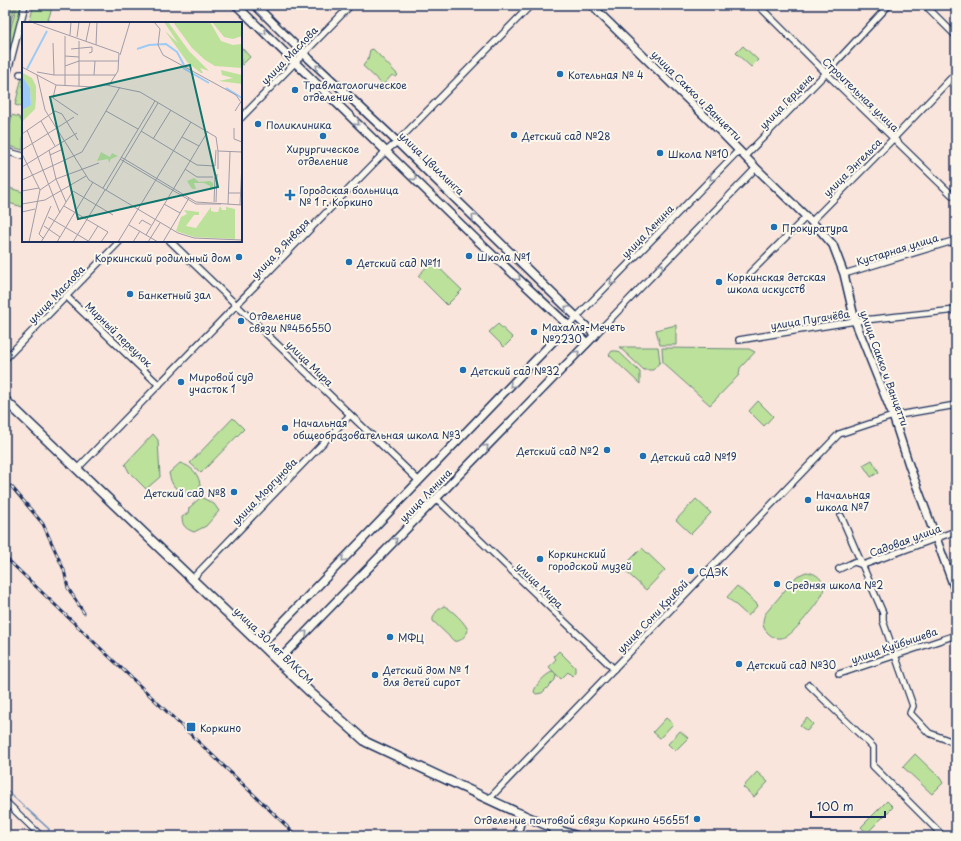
<svg xmlns="http://www.w3.org/2000/svg" width="961" height="841" font-family="'Playpen Sans',sans-serif">
<rect width="100%" height="100%" fill="#f9e5db"/>
<filter id="ink" filterUnits="userSpaceOnUse"><feTurbulence type="fractalNoise" baseFrequency=".025" numOctaves="2"/><feDisplacementMap in="SourceGraphic" scale="8" xChannelSelector="R" yChannelSelector="G"/><feConvolveMatrix kernelMatrix="1 2 1 2 8 2 1 2 1" color-interpolation-filters="sRGB"/></filter>
<g filter="url(#ink)">
<g fill="#bce19b" stroke="#6c887c">
<polygon points="11,5 15,5 5,43 5,26"/>
<polygon points="17,5 23,5 5,70 5,49"/>
<polygon points="34,5 53,5 48,20 58,23 29,23"/>
<polygon points="743,46 758,60 751,67 736,53"/>
<polygon points="241,47 250,57 241,66"/>
<polygon points="373,49 398,75 396,77 392,75 383,85 363,66 368,59 370,50"/>
<polygon points="22,77 23,78 23,107 15,105"/>
<polygon points="12,115 19,117 23,124 23,150 5,145"/>
<polygon points="9,188 23,192 23,207 5,202"/>
<polygon points="432,261 462,290 447,305 418,276"/>
<polygon points="498,324 513,338 504,347 489,332"/>
<polygon points="676,325 676,345 660,345 656,330"/>
<polygon points="619,347 658,347 660,362 653,370 644,370"/>
<polygon points="662,348 749,349 755,352 740,368 739,375 710,405 663,363"/>
<polygon points="612,351 618,351 640,372 640,384 609,355"/>
<polygon points="758,401 773,416 764,426 749,411"/>
<polygon points="233,418 244,429 201,473 190,463"/>
<polygon points="153,434 158,440 160,477 146,489 129,472 125,464"/>
<polygon points="872,460 879,472 871,477 863,465"/>
<path d="M180,463c12,3 21,13 20,26l-11,5c-14,-4 -17,-7 -20,-21z"/>
<path d="M201,497l13,7 5,7 -13,15 -12,6c-8,-3 -12,-6 -12,-15l6,-4 1,-5z"/>
<polygon points="696,499 711,513 691,534 676,520"/>
<polygon points="642,548 665,570 646,590 622,568"/>
<path d="M806,572c13,1 21,11 16,23 -5,9 -27,37 -35,41 -7,4 -15,2 -20,-4 -5,-5 -5,-11 -2,-18l32,-38z"/>
<polygon points="737,586 758,605 748,616 727,597"/>
<path d="M444,606c6,2 23,18 24,25 -3,5 -8,12 -14,10l-21,-20c-1,-6 5,-12 11,-15z"/>
<polygon points="559,651 575,667 575,673 572,676 568,672 561,679 549,667 556,659 554,656"/>
<path d="M552,672l4,2 -1,6 -13,13 -6,1 -2,-2c1,-7 12,-18 18,-20z"/>
<polygon points="666,718 673,724 660,738 653,732"/>
<polygon points="807,718 813,724 807,731 800,726"/>
<polygon points="680,731 688,738 675,751 668,744"/>
<polygon points="915,754 940,778 943,783 932,794 903,767"/>
<polygon points="757,772 768,782 754,797 743,787"/>
<polygon points="887,801 893,807 867,833 861,827"/>
</g>
<g fill="none" stroke-linecap="round" stroke-linejoin="round">
<polyline stroke="#698dba" stroke-width="1.5" points="5,789 49,829 47,835"/>
<defs>
<g id="minor">
<polyline points="758,5 826,73 952,195 956,191"/>
<polyline points="925,5 956,36"/>
<polyline points="5,16 8,5"/>
<polyline points="8,71 25,5"/>
<polyline points="20,74 23,74"/>
<polyline points="241,118 351,5"/>
<polyline points="5,151 23,156"/>
<polyline points="745,156 826,73 889,5"/>
<polyline points="811,222 894,138 956,73"/>
<polyline points="170,241 419,481"/>
<polyline points="750,273 806,217"/>
<polyline points="844,274 956,240"/>
<polyline points="66,296 159,385"/>
<polyline points="568,326 739,150"/>
<polyline points="595,335 756,168"/>
<polyline points="739,340 855,321 956,310"/>
<polyline points="5,359 120,241"/>
<polyline points="77,469 384,153 397,142 531,5"/>
<polyline points="954,484 956,483"/>
<polyline points="436,498 614,669"/>
<polyline points="841,516 883,613 883,621 913,706 910,713 929,733 953,742 956,741"/>
<polyline points="839,569 854,562 863,565 956,531"/>
<polyline points="192,579 350,415"/>
<polyline points="839,674 956,635"/>
<polyline points="809,685 873,747 873,766 940,833 941,836"/>
<polyline points="489,799 839,434 893,416 956,405"/>
<polyline points="5,801 41,836"/>
</g>
<g id="tertiary">
<polyline points="236,5 479,242 587,343"/>
<polyline points="255,5 304,54 389,134 595,335 278,661"/>
<polyline points="591,5 721,132 756,168 820,230 833,245 844,274 855,321 893,416 909,465 956,592"/>
<polyline points="261,645 568,326"/>
<polyline points="517,836 522,814"/>
<polyline points="550,836 558,830"/>
</g>
<polyline id="secondary" points="5,400 310,692 366,742 516,812 558,830 576,836"/>
</defs>
<use href="#minor" stroke="#1b2f5e" stroke-width="8"/>
<use href="#tertiary" stroke="#1b2f5e" stroke-width="10"/>
<use href="#secondary" stroke="#1b2f5e" stroke-width="11"/>
<use href="#minor" stroke="#fbf7ec" stroke-width="5.5"/>
<use href="#tertiary" stroke="#fbf7ec" stroke-width="7"/>
<use href="#secondary" stroke="#fbf7ec" stroke-width="8"/>
<defs>
<g id="rail">
<polyline points="11,486 43,524 64,570 68,588 84,613"/>
<polyline points="5,557 297,836"/>
</g>
</defs>
<use href="#rail" stroke="#1b2f5e" stroke-width="3"/>
<use href="#rail" stroke="#fbf7ec" stroke-width="1.5" stroke-dasharray="4.5" stroke-linecap="butt"/>
</g>
<defs><path id="oneway-chevron" d="M-2-3.5L2.5 0L-2 3.5" fill="none" stroke-width="1.6" stroke-linecap="round" stroke-linejoin="round"/></defs>
<g stroke="#8b93a5">
<use href="#oneway-chevron" transform="translate(264 32) rotate(44)"/>
<use href="#oneway-chevron" transform="translate(318 67) rotate(-136)"/>
<use href="#oneway-chevron" transform="translate(357 123) rotate(44)"/>
<use href="#oneway-chevron" transform="translate(414 178) rotate(44)"/>
<use href="#oneway-chevron" transform="translate(712 178) rotate(134)"/>
<use href="#oneway-chevron" transform="translate(474 217) rotate(-136)"/>
<use href="#oneway-chevron" transform="translate(661 266) rotate(-46)"/>
<use href="#oneway-chevron" transform="translate(518 278) rotate(43)"/>
<use href="#oneway-chevron" transform="translate(612 282) rotate(134)"/>
<use href="#oneway-chevron" transform="translate(567 308) rotate(-136)"/>
<use href="#oneway-chevron" transform="translate(577 353) rotate(-46)"/>
<use href="#oneway-chevron" transform="translate(512 385) rotate(134)"/>
<use href="#oneway-chevron" transform="translate(486 447) rotate(-46)"/>
<use href="#oneway-chevron" transform="translate(395 540) rotate(-46)"/>
<use href="#oneway-chevron" transform="translate(344 559) rotate(134)"/>
<use href="#oneway-chevron" transform="translate(305 633) rotate(-46)"/>
</g>
</g>
<g fill="#1f6fb2" stroke="#fbf7ec" stroke-width="1.5">
<circle cx="560" cy="74" r="4"/>
<circle cx="295" cy="90" r="4"/>
<circle cx="258" cy="124" r="4"/>
<circle cx="514" cy="135" r="4"/>
<circle cx="323" cy="136" r="4"/>
<circle cx="660" cy="153" r="4"/>
<path d="M288 189h4v4h4v4h-4v4h-4v-4h-4v-4h4z"/>
<circle cx="774" cy="227" r="4"/>
<circle cx="469" cy="256" r="4"/>
<circle cx="239" cy="257" r="4"/>
<circle cx="349" cy="262" r="4"/>
<circle cx="719" cy="282" r="4"/>
<circle cx="130" cy="294" r="4"/>
<circle cx="241" cy="321" r="4"/>
<circle cx="534" cy="332" r="4"/>
<circle cx="463" cy="370" r="4"/>
<circle cx="181" cy="382" r="4"/>
<circle cx="285" cy="428" r="4"/>
<circle cx="607" cy="450" r="4"/>
<circle cx="643" cy="456" r="4"/>
<circle cx="234" cy="492" r="4"/>
<circle cx="808" cy="500" r="4"/>
<circle cx="540" cy="559" r="4"/>
<circle cx="691" cy="571" r="4"/>
<circle cx="777" cy="584" r="4"/>
<circle cx="390" cy="637" r="4"/>
<circle cx="739" cy="664" r="4"/>
<circle cx="375" cy="675" r="4"/>
<rect x="186" y="722" width="10" height="10" rx="2"/>
<circle cx="697" cy="819" r="4"/>
</g>
<g text-anchor="middle" dominant-baseline="central" stroke-width="4" stroke-linejoin="round" paint-order="stroke">
<g font-size="10" fill="#1b2f5e" stroke="#fbf7ec">
<text transform="translate(289 55) rotate(-46)">улица Маслова</text>
<text transform="translate(861 94) rotate(44)">Строительная улица</text>
<text transform="translate(697 95) rotate(45)">улица Сакко и Ванцетти</text>
<text transform="translate(786 101) rotate(-46)">улица Герцена</text>
<text transform="translate(432 163) rotate(44)">улица Цвиллинга</text>
<text transform="translate(852 167) rotate(-45)">улица Энгельса</text>
<text transform="translate(647 231) rotate(-46)">улица Ленина</text>
<text transform="translate(280 248) rotate(-46)">улица 9 Января</text>
<text transform="translate(897 249) rotate(-17)">Кустарная улица</text>
<text transform="translate(56 294) rotate(-46)">улица Маслова</text>
<text transform="translate(810 319) rotate(-9)">улица Пугачёва</text>
<text transform="translate(119 334) rotate(44)">Мирный переулок</text>
<text transform="translate(310 363) rotate(44)">улица Мира</text>
<text transform="translate(885 368) rotate(70)">улица Сакко и Ванцетти</text>
<text transform="translate(264 491) rotate(-46)">улица Моргунова</text>
<text transform="translate(425 495) rotate(-46)">улица Ленина</text>
<text transform="translate(905 540) rotate(-20)">Садовая улица</text>
<text transform="translate(540 585) rotate(44)">улица Мира</text>
<text transform="translate(652 616) rotate(-46)">улица Сони Кривой</text>
<text transform="translate(274 645) rotate(44)">улица 30 лет ВЛКСМ</text>
<text transform="translate(894 645) rotate(-19)">улица Куйбышева</text>
</g>
<g font-size="10" fill="#1b2f5e" stroke="#fbf7ec" text-anchor="start">
<text x="568" y="74">Котельная № 4</text>
<text x="303" y="84">Травматологическое<tspan x="303" dy="12">отделение</tspan></text>
<text x="266" y="124">Поликлиника</text>
<text x="522" y="135">Детский сад №28</text>
<text x="323" y="148" text-anchor="middle">Хирургическое<tspan x="323" dy="12">отделение</tspan></text>
<text x="668" y="153">Школа №10</text>
<text x="299" y="189">Городская больница<tspan x="299" dy="12">№ 1 г. Коркино</tspan></text>
<text x="782" y="227">Прокуратура</text>
<text x="477" y="256">Школа №1</text>
<text x="231" y="257" text-anchor="end">Коркинский родильный дом</text>
<text x="357" y="262">Детский сад №11</text>
<text x="727" y="276">Коркинская детская<tspan x="727" dy="12">школа искусств</tspan></text>
<text x="138" y="294">Банкетный зал</text>
<text x="249" y="315">Отделение<tspan x="249" dy="12">связи №456550</tspan></text>
<text x="542" y="326">Махалля-Мечеть<tspan x="542" dy="12">№2230</tspan></text>
<text x="471" y="370">Детский сад №32</text>
<text x="189" y="376">Мировой суд<tspan x="189" dy="12">участок 1</tspan></text>
<text x="293" y="422">Начальная<tspan x="293" dy="12">общеобразовательная школа №3</tspan></text>
<text x="599" y="450" text-anchor="end">Детский сад №2</text>
<text x="651" y="456">Детский сад №19</text>
<text x="226" y="492" text-anchor="end">Детский сад №8</text>
<text x="816" y="494">Начальная<tspan x="816" dy="12">школа №7</tspan></text>
<text x="548" y="553">Коркинский<tspan x="548" dy="12">городской музей</tspan></text>
<text x="699" y="571">СДЭК</text>
<text x="785" y="584">Средняя школа №2</text>
<text x="398" y="637">МФЦ</text>
<text x="747" y="664">Детский сад №30</text>
<text x="383" y="669">Детский дом № 1<tspan x="383" dy="12">для детей сирот</tspan></text>
<text x="200" y="727">Коркино</text>
<text x="689" y="819" text-anchor="end">Отделение почтовой связи Коркино 456551</text>
</g>
</g>
<g transform="translate(22 22)">
<rect width="220" height="220" fill="#f9e5db"/>
<path d="M142,0h4l21,29 20,20 -9,-3 3,5h-2l-13,-10 -23,-32 13,12zM151,0h37l11,19 12,4 9,-1v24l-27,-2 -10,-6 -13,-12zM190,0h30v14l-9,3 -9,-2zM199,48l21,5v9l-23,-3 14,-3 -11,-3zM1,51l9,5 4,8v13l-1,10 -13,13v-12l9,-6 -1,-16 -8,-12zM79,130l9,5 2,-4 6,3 -7,3 -2,4 -1,-4 -11,2zM172,156l5,4 11,-1 3,2v6l-3,1v-4l-6,-3h-10l2,6h-4l-5,-8zM198,184l2,4h4v-3l9,2v30l-41,-2 -18,-6 5,-14 6,-3 -3,-4 15,2v3h-5l-8,11 10,2 15,-21v4l4,1h3z" fill="#bce19b"/>
<path d="M0,54l8,12 1,17 -9,5z" fill="#9dcbf8"/>
<path fill="none" stroke="#9dcbf8" stroke-width="2" d="M115,27l12,-4 17,-1 11,8 7,13M161,46l26,15M5,47l20,-38M204,66l16,10"/>
<path fill="none" stroke="#a09ca9" stroke-width="1" d="M9,0l88,31 -1,18 -9,14M132,0l6,7 -2,16 5,10 73,40 4,6M48,13l1,-13M43,14v49M55,15l2,-15M57,19v45M64,19l4,-19M31,21l1,32M74,23l1,-23M49,27l21,-2v5l-3,1M98,33l10,-33M43,34l14,1M43,44l14,-5h39M0,45l34,18 38,2 12,-2 34,7 76,45M15,50l17,3h62M15,53l8,35 44,70 89,53 16,5 48,2M72,53l1,-14M34,63l-3,13 25,17M84,89l32,18M213,89l7,-11M19,99l14,25M212,106v11l8,3M5,108l33,83M119,109l56,34 18,1 1,-16M0,112l33,-23 7,3 16,26M160,115l17,9M194,115l2,14M131,117l18,-29M0,128l52,-33M27,128l7,29 10,23M196,129l24,1M0,132l18,36 -11,52M28,133l13,-6M99,135l75,45 46,3M98,137l76,45h25M0,145l55,-34M163,147l12,8h16M196,147v-18M0,158l60,-28 38,-65M81,166l52,-87M18,168l16,-11 43,-16M84,168l52,-87M0,169l17,-3M206,171h14M192,180l1,-25M194,180l1,-28M0,182l23,-4 41,-24M142,182l16,9M206,182l2,-52M218,183l2,-42M42,184l44,26 -7,10M0,190l13,-3M26,195l42,25M117,202l3,-4 9,5M107,203l29,17M22,204l16,11M124,213l62,-104M22,217l-5,-5 12,-28M19,220l32,-51 40,24M35,220l36,-60M51,220l32,-52M66,220l10,-16M96,220l73,-120M111,220l7,-11M126,220l12,-19M141,220l26,-44"/>
<path fill="#0f766e" fill-opacity="0.15" stroke="#0f766e" stroke-width="2" d="M168,43l28,122 -140,32 -28,-122z"/>
<rect width="220" height="220" fill="none" stroke="#1b2f5e" stroke-width="2"/>
</g>
<rect width="961" height="841" fill="none" stroke="#fbf7ec" stroke-width="20"/>
<rect x="10" y="10" width="941" height="821" fill="none" stroke="#1b2f5e" stroke-width="1.5" filter="url(#ink)"/>
<path d="M811 811v6h74v-6" fill="none" stroke="#1b2f5e" stroke-width="2"/>
<text x="817" y="811" font-size="12" fill="#1b2f5e" stroke="#fbf7ec" stroke-width="3" paint-order="stroke">100 m</text>
</svg>
